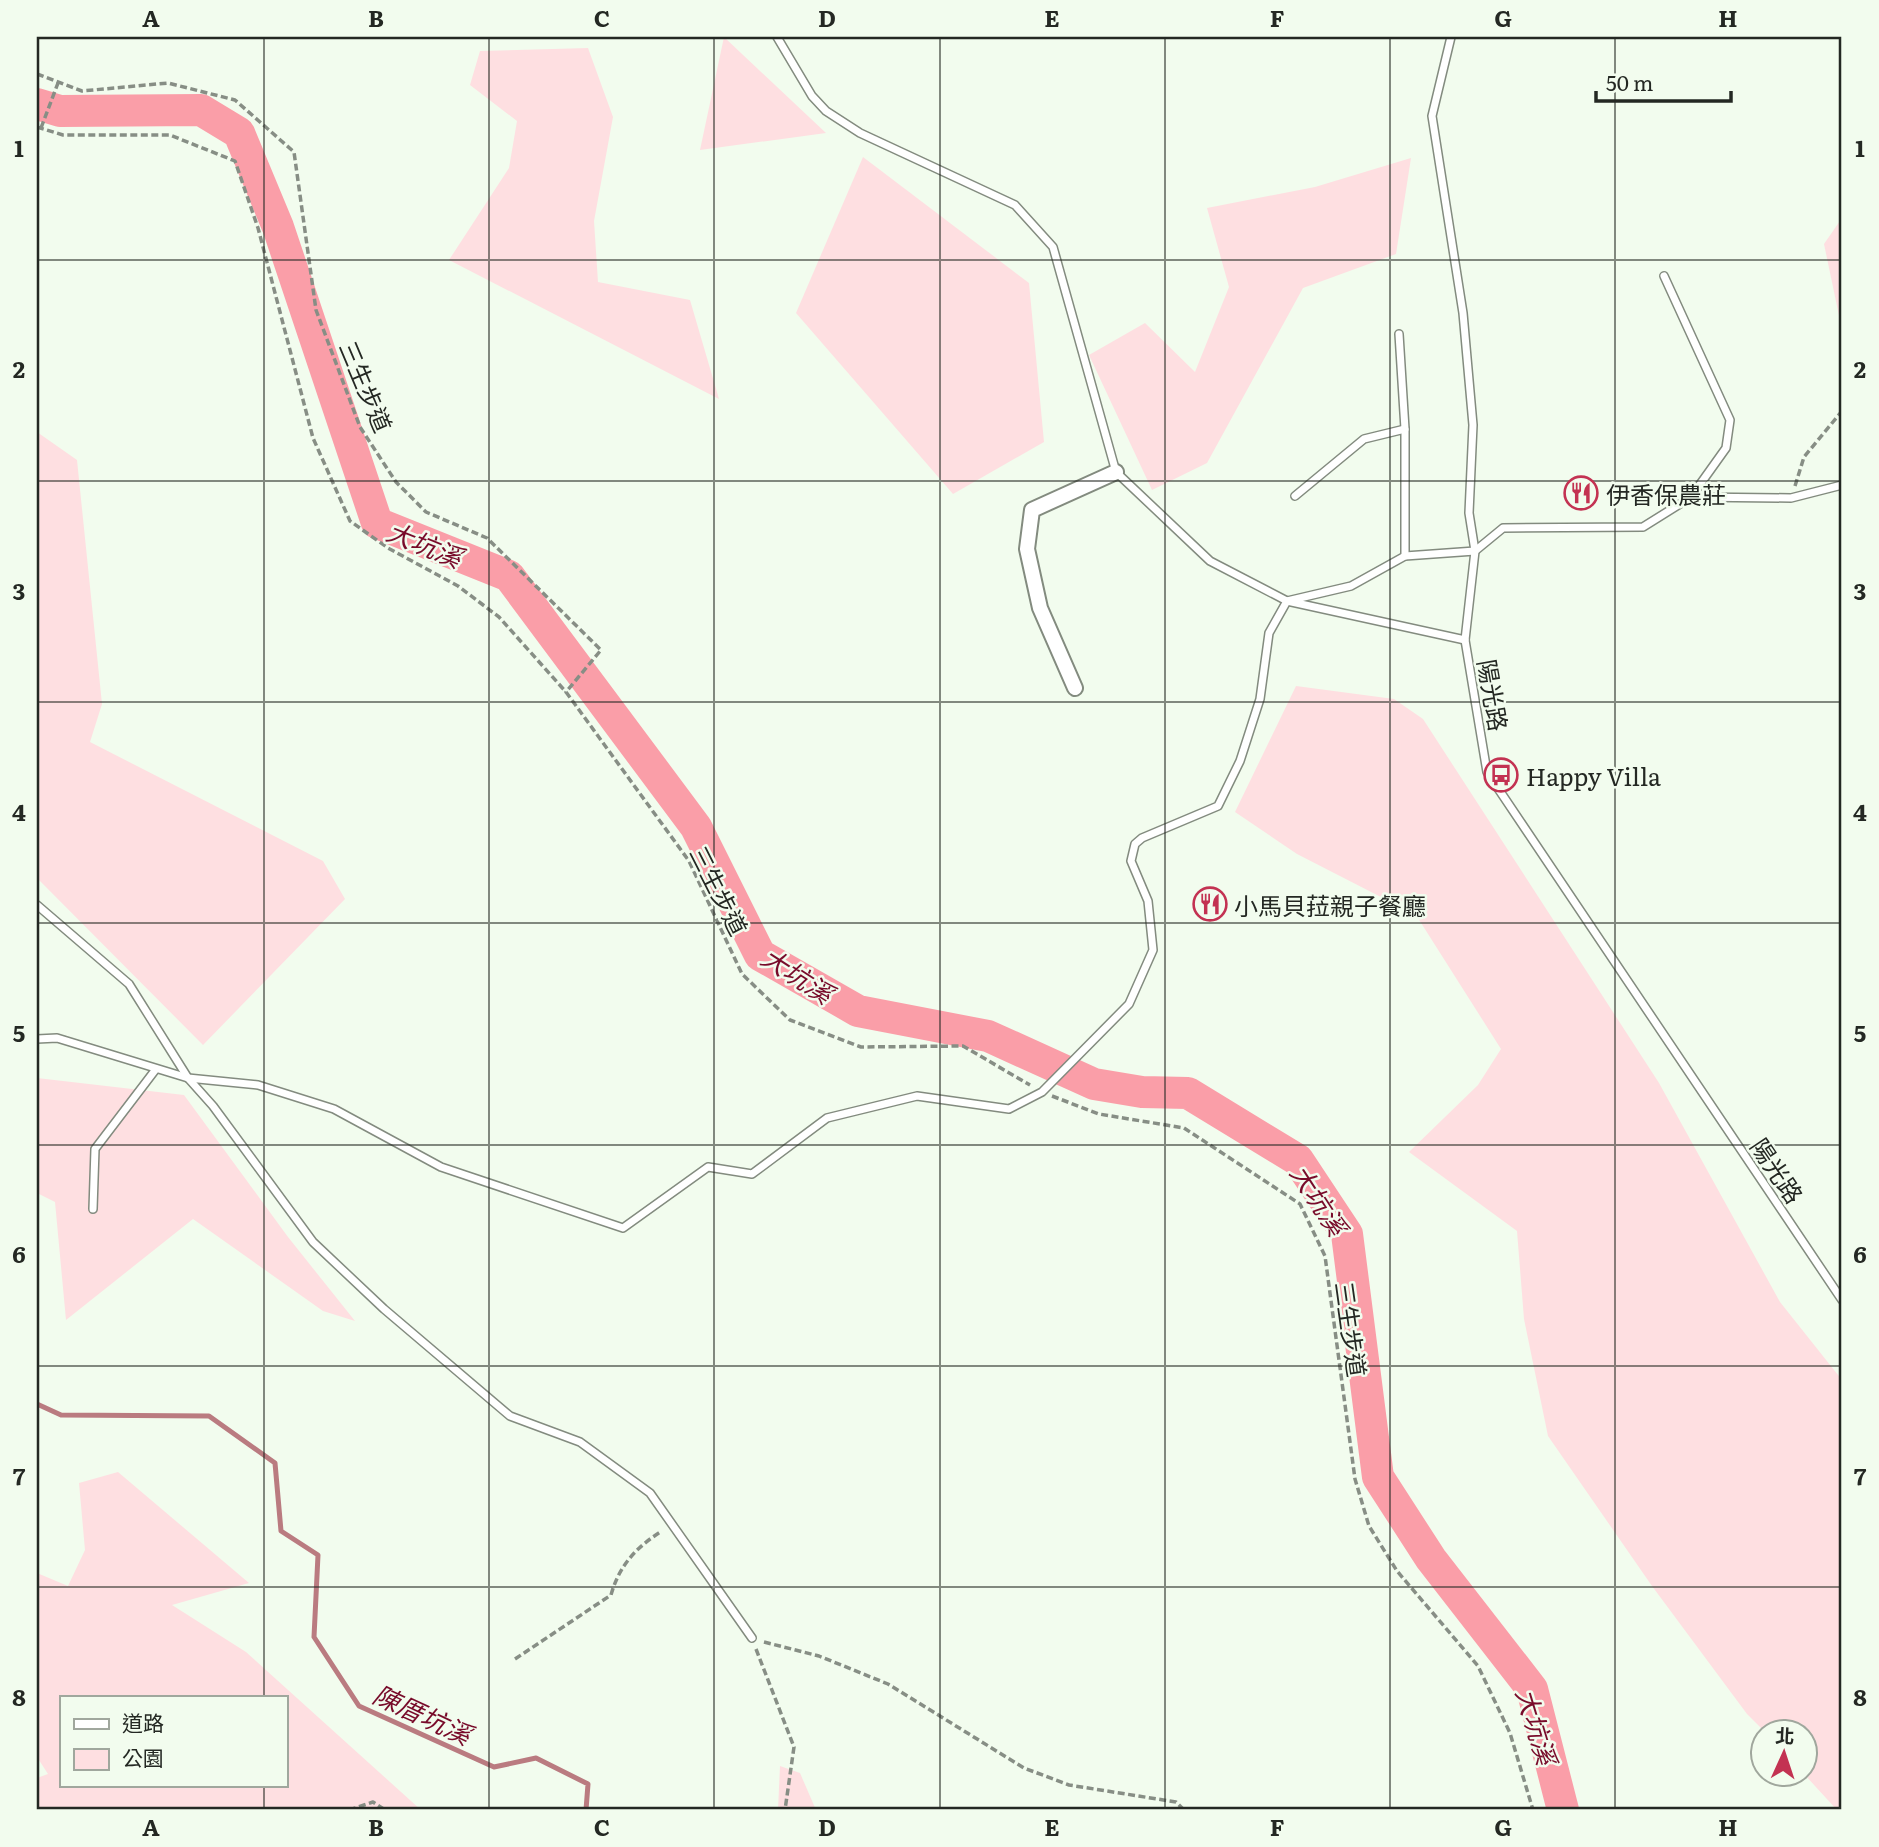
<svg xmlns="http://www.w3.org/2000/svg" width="1879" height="1847" font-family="Literata,'Noto Sans TC',serif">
<rect width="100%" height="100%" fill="#f2fcee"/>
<g fill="#fedfe1" fill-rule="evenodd">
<polygon points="724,37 826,133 700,150"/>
<polygon points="588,48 613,117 594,221 598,282 690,300 719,399 449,260 509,168 517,121 470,85 480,51"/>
<polygon points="863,157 1029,283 1044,442 953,494 796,313"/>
<polygon points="1411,158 1396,254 1303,288 1207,463 1152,490 1089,355 1145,323 1195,372 1229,287 1207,208 1315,187"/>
<polygon points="1842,218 1842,330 1824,244"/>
<polygon points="37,432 77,460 102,704 90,742 323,861 345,899 203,1045 37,878"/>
<polygon points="1296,686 1394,699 1423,719 1659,1083 1780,1302 1842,1380 1842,1810 1837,1810 1804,1774 1806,1731 1764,1731 1747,1714 1652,1586 1548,1436 1524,1319 1517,1231 1409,1152 1478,1085 1501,1049 1416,915 1297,854 1235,812"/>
<polygon points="37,1078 184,1095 288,1237 355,1321 323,1311 193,1219 66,1320 55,1202 37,1193"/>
<path d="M118,1472l131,111 -77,22 74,47 175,158h-384v-32l11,-4 -11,-17v-184l31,13 17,-36 -6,-67zM61,1698h224v88h-224z"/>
<polygon points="780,1766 800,1773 816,1810 778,1810"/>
</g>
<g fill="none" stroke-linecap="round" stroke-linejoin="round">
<polyline stroke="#ba7b80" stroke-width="5" points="37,1404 61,1415 209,1416 275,1463 281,1531 318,1555 314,1637 359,1706 494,1767 536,1758 588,1784 586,1810"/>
<polyline stroke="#fa9ea8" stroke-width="32" points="37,104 60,111 201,110 239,133 278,227 377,523 509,576 696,827 760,955 858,1011 988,1036 1094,1084 1142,1092 1188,1093 1298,1160 1347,1234 1378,1477 1431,1559 1532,1689 1563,1810"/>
<defs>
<g id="service">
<polyline points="777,37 812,96 826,111 860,133 1015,205 1053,247 1116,472 1210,561 1287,601 1465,640"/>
<polyline points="1451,37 1432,116 1463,313 1473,425 1469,513 1475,551 1465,640 1487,772 1842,1300"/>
<polyline points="1664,276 1730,420 1726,448 1691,497"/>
<polyline points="1399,334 1405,429 1405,556"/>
<polyline points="1295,496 1364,439 1405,429"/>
<polyline points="37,905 129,984 188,1078 213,1106 313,1242 384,1309 510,1416 580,1442 650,1493 752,1638"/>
<polyline points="37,1039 57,1038 188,1078 258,1085 334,1109 441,1167 623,1228 708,1167 752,1174 827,1118 917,1096 1009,1109 1042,1092 1129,1004 1153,950 1148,901 1131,861 1135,844 1142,838 1218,806 1240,761 1260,699 1269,633 1287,601 1351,586 1405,556 1475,551 1503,528 1643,527 1691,497 1791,498 1842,485"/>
<polyline points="93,1209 95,1149 156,1069"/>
</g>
<polyline id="minor" points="1075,688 1040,608 1027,549 1032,510 1116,472"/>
</defs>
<use href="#service" stroke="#838b7f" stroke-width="10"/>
<use href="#minor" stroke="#838b7f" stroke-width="18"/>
<g stroke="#878e85" stroke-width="3.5" stroke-dasharray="7 3.5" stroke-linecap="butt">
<polyline points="37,74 82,91 168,83 235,100 294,152 316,310 360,427 396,482 426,512 487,538 601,650 566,692 689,861 742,974 790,1020 861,1047 963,1046 1030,1085"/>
<polyline points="37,127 63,135 170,135 235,161 258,228 313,438 350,521 388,548 458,586 499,617 566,692"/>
<polyline points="41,128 58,83"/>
<polyline points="1795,486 1804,457 1842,411"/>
<polyline points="1052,1096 1099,1114 1184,1128 1300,1204 1325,1256 1355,1479 1369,1526 1397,1571 1478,1666 1510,1733 1533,1810"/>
<polyline points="764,1642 819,1656 888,1684 1024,1768 1069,1785 1176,1802 1184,1810"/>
<polyline points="756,1649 794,1747 785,1810"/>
<path d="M515,1659l96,-64c8,-29 25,-48 51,-64"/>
<polyline points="349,1810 373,1802 385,1810"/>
</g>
<use href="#service" stroke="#fff" stroke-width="7"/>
<use href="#minor" stroke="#fff" stroke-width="14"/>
</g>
<path fill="none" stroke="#242823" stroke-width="2" stroke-opacity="0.55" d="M264,37v1661M489,37v1773M714,37v1773M940,37v1773M1165,37v1773M1390,37v1773M1615,37v1773M37,260h1805M37,481h1805M37,702h1805M37,923h1805M37,1145h1805M37,1366h1805M37,1587h1805M264,1786v24"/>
<defs>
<symbol id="restaurant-ring" viewBox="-11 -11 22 22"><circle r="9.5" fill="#f2fcee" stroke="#c33252" stroke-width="1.5"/><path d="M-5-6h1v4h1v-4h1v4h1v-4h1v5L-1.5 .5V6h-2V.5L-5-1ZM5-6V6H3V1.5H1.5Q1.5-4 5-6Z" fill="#c33252"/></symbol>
<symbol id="bus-ring" viewBox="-11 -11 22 22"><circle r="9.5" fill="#f2fcee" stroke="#c33252" stroke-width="1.5"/><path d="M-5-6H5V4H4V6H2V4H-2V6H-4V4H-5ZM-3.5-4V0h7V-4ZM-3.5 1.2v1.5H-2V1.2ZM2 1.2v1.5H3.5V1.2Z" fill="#c33252"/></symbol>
</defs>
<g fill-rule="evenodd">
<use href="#restaurant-ring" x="1562" y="474" width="38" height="38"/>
<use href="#bus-ring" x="1482" y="756" width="38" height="38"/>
<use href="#restaurant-ring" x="1191" y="885" width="38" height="38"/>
</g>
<g text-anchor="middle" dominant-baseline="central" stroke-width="5" stroke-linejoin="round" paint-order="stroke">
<g font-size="24" fill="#242823" stroke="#f2fcee">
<text transform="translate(367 386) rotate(67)">三生步道</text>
<text transform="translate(1494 695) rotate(80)">陽光路</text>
<text transform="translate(720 890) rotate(63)">三生步道</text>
<text transform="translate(1778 1170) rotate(56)">陽光路</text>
<text transform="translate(1352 1329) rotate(82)">三生步道</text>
</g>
<g font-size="24" fill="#242823" stroke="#f2fcee" text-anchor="start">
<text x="1606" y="493">伊香保農莊</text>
<text x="1526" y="775">Happy Villa</text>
<text x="1234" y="904">小馬貝菈親子餐廳</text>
</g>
<g font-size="26" font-style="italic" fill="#780b2a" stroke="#f2fcee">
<text transform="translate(425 543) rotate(22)">大坑溪</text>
<text transform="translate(798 974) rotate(33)">大坑溪</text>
<text transform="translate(1320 1199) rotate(57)">大坑溪</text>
<text transform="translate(423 1713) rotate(25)">陳厝坑溪</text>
<text transform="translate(1538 1726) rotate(73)">大坑溪</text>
</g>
</g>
<rect width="1879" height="1847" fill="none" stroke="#f2fcee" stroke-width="77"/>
<rect x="60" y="1696" width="228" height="91" fill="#f2fcee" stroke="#a0a79d" stroke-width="2"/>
<rect x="74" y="1719" width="35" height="10" fill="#ffffff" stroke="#a0a79d" stroke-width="2"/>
<text x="122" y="1731" font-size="21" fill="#242823">道路</text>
<rect x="74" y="1749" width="35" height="21" fill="#fedfe1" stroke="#a0a79d" stroke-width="2"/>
<text x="122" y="1766" font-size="21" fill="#242823">公園</text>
<g transform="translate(1784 1753) rotate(3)"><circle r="33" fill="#f2fcee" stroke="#a0a79d" stroke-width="2"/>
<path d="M0-5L12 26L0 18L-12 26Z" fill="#c33252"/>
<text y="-10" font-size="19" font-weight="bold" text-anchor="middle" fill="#242823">北</text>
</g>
<path d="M1596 91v10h135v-10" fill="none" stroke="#242823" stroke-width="3.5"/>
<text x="1606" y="91" font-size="21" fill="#242823" stroke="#f2fcee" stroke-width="5" paint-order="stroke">50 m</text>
<rect x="38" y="38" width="1802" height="1770" fill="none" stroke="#242823" stroke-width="2.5"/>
<g font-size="23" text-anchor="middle" font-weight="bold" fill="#242823">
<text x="151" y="27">A</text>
<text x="376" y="27">B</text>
<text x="602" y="27">C</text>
<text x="827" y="27">D</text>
<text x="1052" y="27">E</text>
<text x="1277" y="27">F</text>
<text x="1503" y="27">G</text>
<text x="1728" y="27">H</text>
<text x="19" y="157">1</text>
<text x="1860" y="157">1</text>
<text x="19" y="378">2</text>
<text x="1860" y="378">2</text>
<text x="19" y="600">3</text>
<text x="1860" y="600">3</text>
<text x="19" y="821">4</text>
<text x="1860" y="821">4</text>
<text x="19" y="1042">5</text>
<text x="1860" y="1042">5</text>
<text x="19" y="1263">6</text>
<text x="1860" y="1263">6</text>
<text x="19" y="1485">7</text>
<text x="1860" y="1485">7</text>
<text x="19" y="1706">8</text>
<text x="1860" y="1706">8</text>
<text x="151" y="1836">A</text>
<text x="376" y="1836">B</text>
<text x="602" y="1836">C</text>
<text x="827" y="1836">D</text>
<text x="1052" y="1836">E</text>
<text x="1277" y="1836">F</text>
<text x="1503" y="1836">G</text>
<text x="1728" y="1836">H</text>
</g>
</svg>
